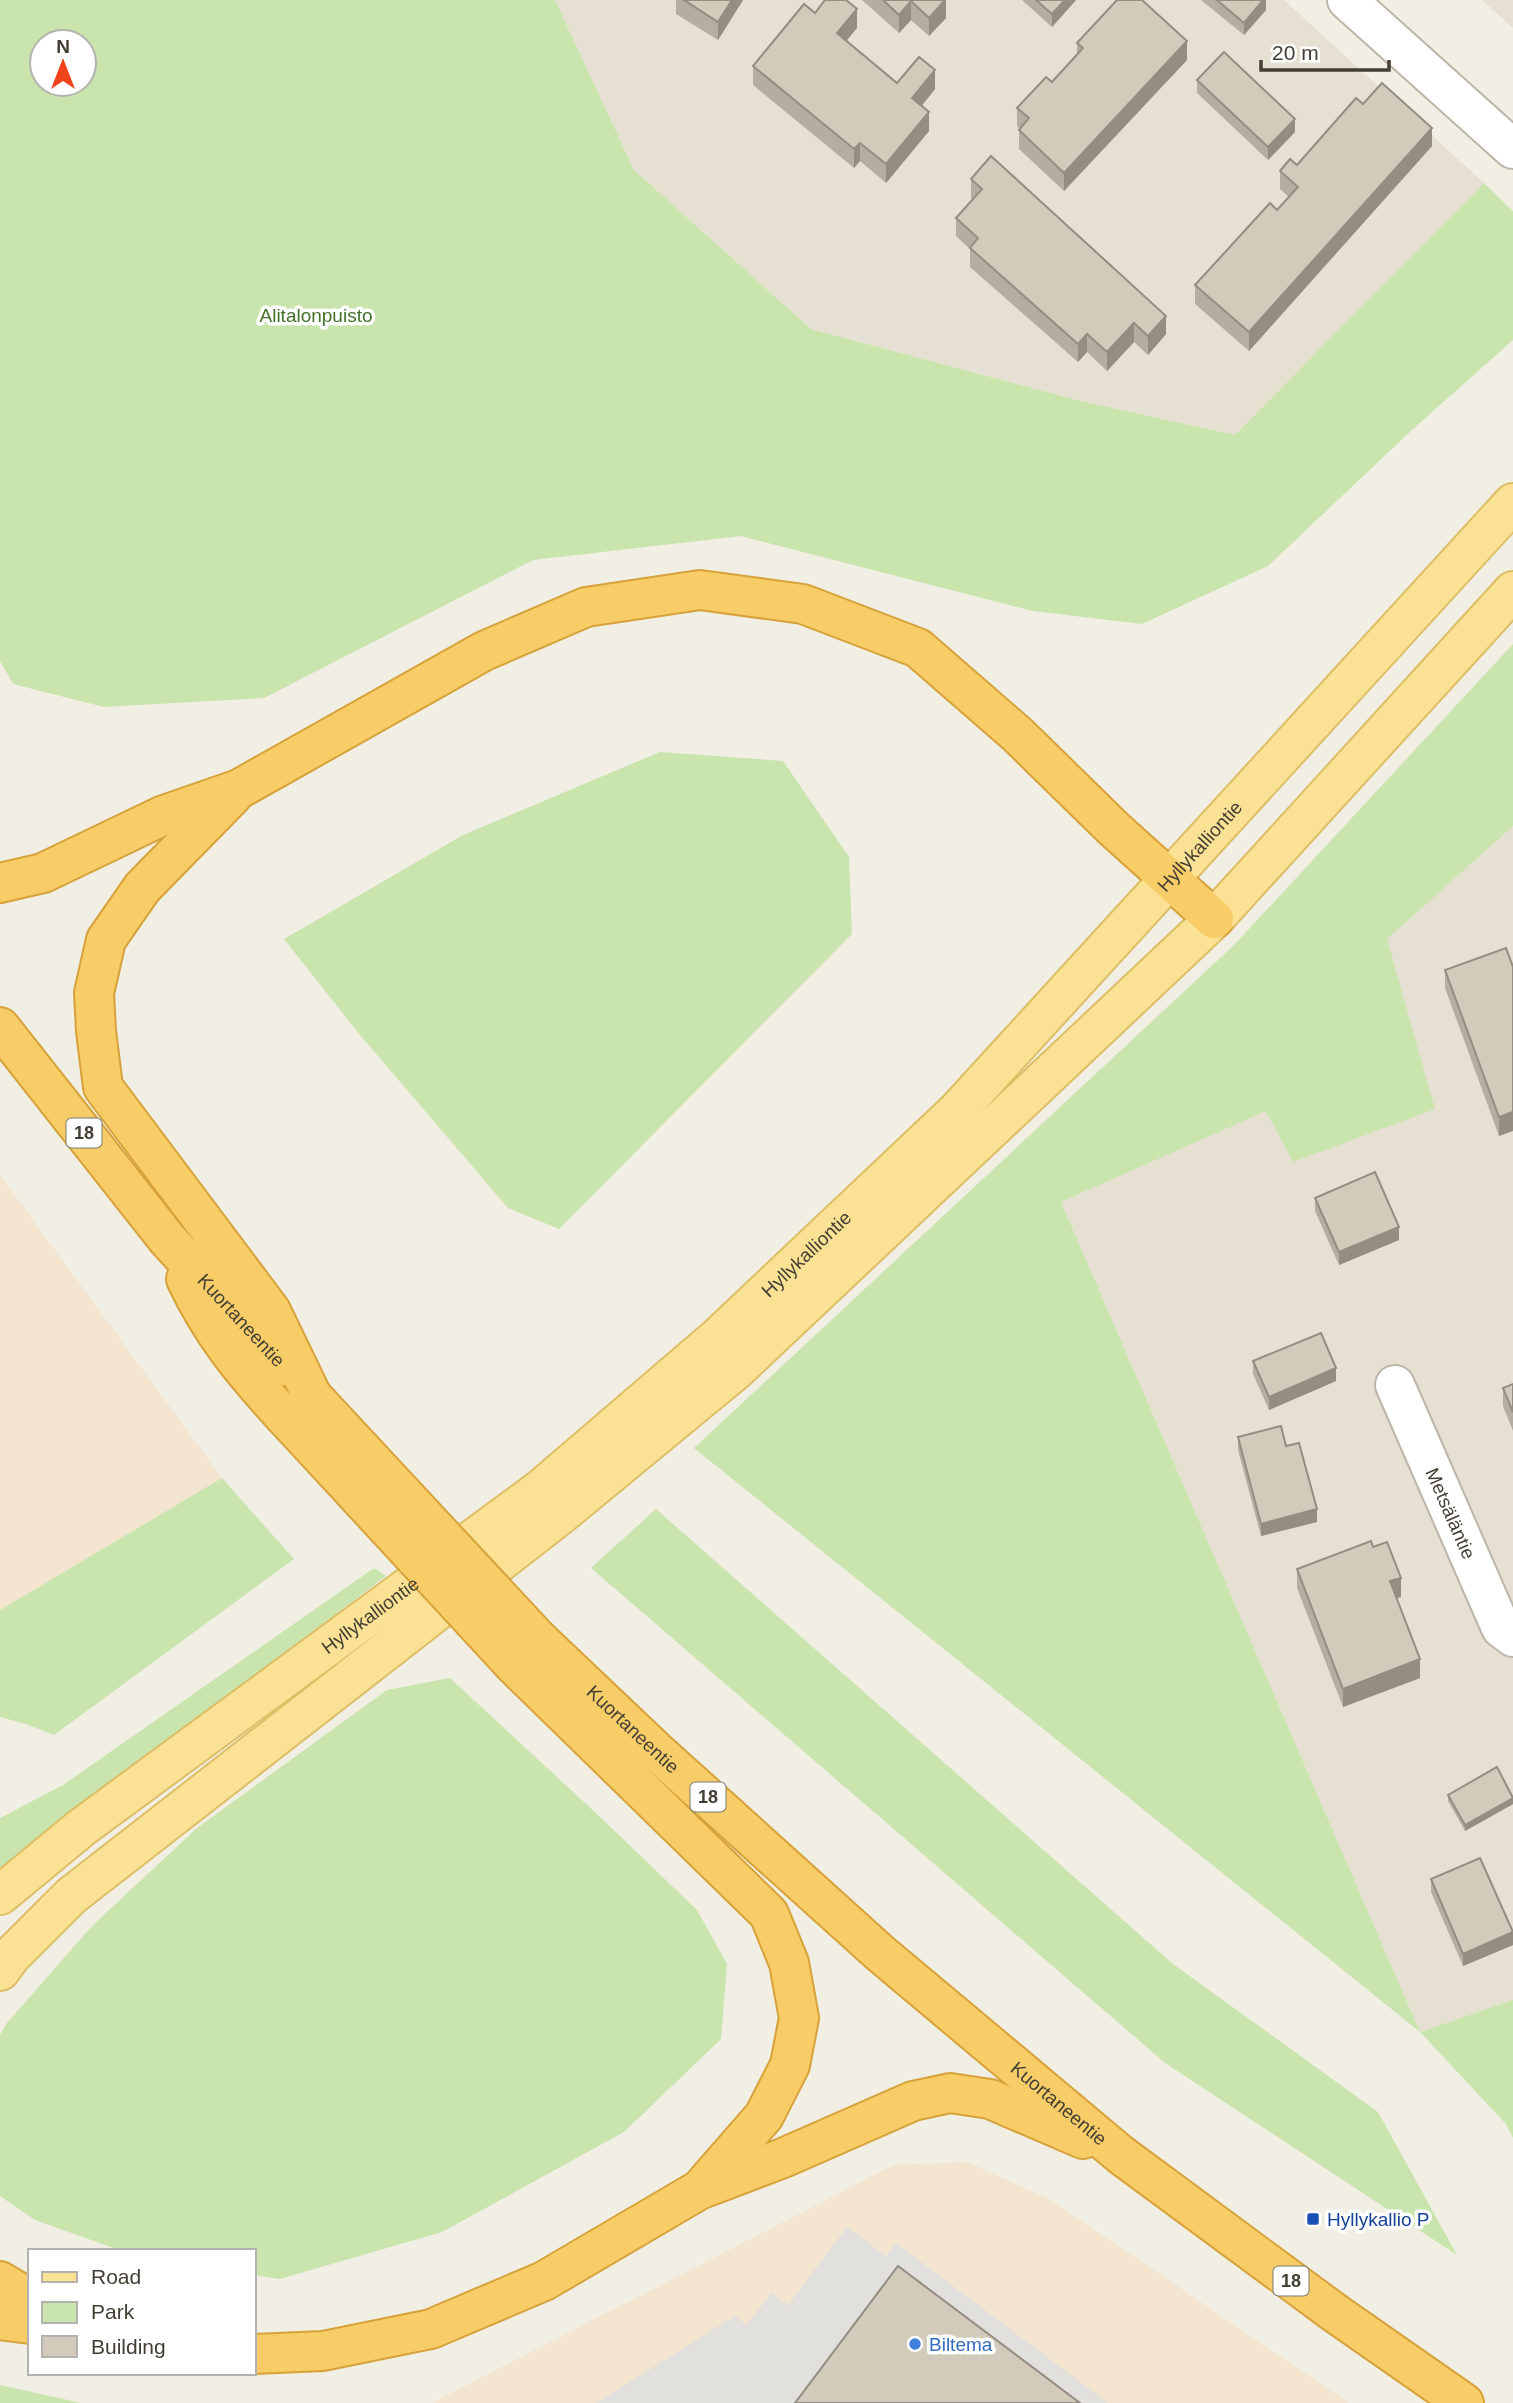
<svg xmlns="http://www.w3.org/2000/svg" width="1513" height="2403" font-family="Helvetica,sans-serif">
<rect width="100%" height="100%" fill="#f1eee4"/>
<g fill="#e5e0d2">
<polygon points="555,0 1284,0 1484,183 1235,435 1081,401 811,329 634,170"/>
<polygon points="1482,0 1513,0 1513,28"/>
<polygon points="1513,826 1513,2000 1420,2032 1061,1202 1266,1111 1435,1109 1386,939"/>
</g>
<g fill="#f3e5cf">
<polygon points="0,1175 222,1478 0,1610"/>
<polygon points="968,2162 1051,2200 1349,2403 432,2403 894,2165"/>
</g>
<g fill="#cae4ae" fill-rule="evenodd">
<path d="M0,0h555l79,170 177,159 270,72 154,34 249,-252 29,28v129l-101,90 -144,136 -126,58 -109,-13 -292,-75 -208,24 -269,138 -160,9 -91,-23 -13,-23zM42,42h42v42h-42z"/>
<polygon points="1513,644 1513,826 1387,939 1435,1109 1293,1162 1266,1111 1061,1202 1420,2032 1513,2000 1513,2138 1506,2124 1420,2032 694,1448 1234,945"/>
<polygon points="660,752 783,761 849,857 852,934 559,1229 508,1208 360,1035 284,939 463,835"/>
<polygon points="222,1478 294,1559 54,1735 26,1724 0,1717 0,1610"/>
<polygon points="656,1509 1173,1964 1378,2112 1457,2255 1165,2063 591,1568"/>
<polygon points="374,1568 386,1576 0,1869 0,1818 63,1785"/>
<polygon points="450,1678 598,1815 697,1910 727,1964 721,2039 624,2132 442,2232 280,2279 254,2275 254,2251 122,2251 35,2220 0,2196 0,2035 7,2023 92,1926 197,1828 387,1690"/>
<polygon points="0,2385 81,2403 0,2403"/>
</g>
<polygon fill="#e2e0dc" points="847,2227 886,2256 896,2243 1108,2403 596,2403 735,2316 747,2325 771,2293 788,2305"/>
<g fill="none" stroke-linecap="round" stroke-linejoin="round">
<defs>
<g id="minor">
<polyline points="1347,0 1513,149"/>
<path id="s1" d="M1395,1385l106,243 12,9"/>
</g>
<g id="major">
<path id="s2" d="M0,1895l81,-67 460,-339 176,-151 240,-227 556,-608"/>
<polyline points="0,1971 11,1956 71,1896 559,1516 736,1370 1214,919 1513,591"/>
</g>
<g id="highway">
<polyline points="233,795 142,888 106,940 94,993 96,1031 103,1087 271,1311 312,1396"/>
<polyline points="0,883 43,873 164,815 239,789 484,651 586,607 700,590 803,604 918,648 1018,735 1114,829 1214,919"/>
<path id="s3" d="M0,1027l167,212 117,127"/>
<path d="M186,1279c26,55 56,91 97,136"/>
<path id="s4" d="M538,1639l117,111 225,203 241,202 214,158 129,90"/>
<polyline points="515,1666 769,1914 789,1963 799,2018 790,2065 764,2116 703,2186"/>
<polyline points="0,2281 30,2299"/>
<polyline points="0,2320 30,2324"/>
<polyline points="254,2354 323,2351 431,2329 544,2281 699,2190 783,2158 913,2101 950,2093 990,2099 1083,2139"/>
</g>
</defs>
<use href="#minor" stroke="#bcb6a7" stroke-width="42"/>
<use href="#major" stroke="#debe65" stroke-width="42"/>
<use href="#highway" stroke="#d6a239" stroke-width="42"/>
<use href="#minor" stroke="#fff" stroke-width="38"/>
<use href="#major" stroke="#fae194" stroke-width="38"/>
<use href="#highway" stroke="#f8cd68" stroke-width="38"/>
<defs>
<g id="highway-bridge">
<polyline points="312,1396 538,1639"/>
<polyline points="283,1415 515,1666"/>
</g>
</defs>
<use href="#highway-bridge" stroke="#d6a239" stroke-width="42" stroke-linecap="butt"/>
<use href="#highway-bridge" stroke="#f8cd68" stroke-width="38"/>
</g>
<g fill="#b5aea0">
<polygon points="676,0 743,0 718,40 676,14"/>
<polygon points="862,0 946,0 946,18 929,36 911,20 899,33"/>
<polygon points="1022,0 1076,0 1052,27"/>
<polygon points="1201,0 1266,0 1266,10 1244,35"/>
<polygon points="815,13 857,28 846,41 897,83 935,89 922,106 929,131 886,183 860,161 854,168 753,85 753,66"/>
<polygon points="1077,43 1187,60 1064,191 1019,149 1019,130 1020,129 1017,126 1017,108 1052,82 1077,55"/>
<polygon points="1197,80 1295,132 1268,160 1197,93"/>
<polygon points="1363,104 1432,146 1249,351 1195,304 1195,285 1277,210 1289,197 1280,189 1280,171 1297,165"/>
<polygon points="971,179 1166,334 1148,355 1134,342 1107,371 1087,352 1078,362 970,267 970,249 956,236 956,218 972,199 971,198"/>
<polygon points="1506,948 1499,1136 1445,988 1445,970"/>
<polygon points="1315,1198 1399,1240 1339,1265 1315,1211"/>
<polygon points="1253,1361 1336,1381 1269,1410 1253,1374"/>
<polygon points="1513,1384 1513,1431 1503,1406 1503,1388"/>
<polygon points="1238,1437 1286,1446 1317,1522 1261,1536 1238,1450"/>
<polygon points="1373,1547 1401,1597 1396,1598 1420,1678 1343,1707 1297,1588 1297,1569"/>
<polygon points="1448,1795 1513,1797 1513,1804 1465,1831 1448,1801"/>
<polygon points="1431,1879 1513,1931 1513,1945 1463,1966 1431,1892"/>
</g>
<g fill="#938d82">
<polygon points="732,0 743,0 718,40 718,22"/>
<polygon points="945,0 946,0 946,18 929,36 929,18"/>
<polygon points="1065,0 1076,0 1052,27 1052,14"/>
<polygon points="1263,0 1266,0 1266,10 1244,35 1244,23"/>
<polygon points="911,1 911,20 899,33 899,15"/>
<polygon points="857,9 857,28 837,52 837,33"/>
<polygon points="1187,41 1187,60 1064,191 1064,173"/>
<polygon points="935,70 935,89 912,117 912,98"/>
<polygon points="929,112 929,131 886,183 886,164"/>
<polygon points="1295,119 1295,132 1268,160 1268,147"/>
<polygon points="1432,128 1432,146 1249,351 1249,332"/>
<polygon points="860,143 860,161 854,168 854,149"/>
<polygon points="1166,316 1166,334 1148,355 1148,336"/>
<polygon points="1134,323 1134,342 1107,371 1107,352"/>
<polygon points="1087,334 1087,352 1078,362 1078,344"/>
<polygon points="1513,1112 1513,1131 1499,1136 1499,1117"/>
<polygon points="1399,1227 1399,1240 1339,1265 1339,1252"/>
<polygon points="1336,1368 1336,1381 1269,1410 1269,1397"/>
<polygon points="1317,1509 1317,1522 1261,1536 1261,1524"/>
<polygon points="1401,1578 1401,1597 1390,1600 1390,1581"/>
<polygon points="1420,1659 1420,1678 1343,1707 1343,1689"/>
<polygon points="1513,1798 1513,1804 1465,1831 1465,1825"/>
<polygon points="1513,1932 1513,1945 1463,1966 1463,1954"/>
</g>
<g fill="#d2caba" stroke="#938d82" stroke-width="2">
<polygon points="684,0 732,0 718,22"/>
<polygon points="825,0 846,0 857,9 837,33 897,83 919,57 935,70 912,98 929,112 886,164 860,143 854,149 753,66 804,4 815,13"/>
<polygon points="883,0 945,0 929,18 911,1 899,15"/>
<polygon points="1036,0 1065,0 1052,14"/>
<polygon points="1117,0 1142,0 1187,41 1064,173 1019,130 1029,118 1017,108 1046,77 1052,82 1083,48 1077,43"/>
<polygon points="1217,0 1263,0 1244,23"/>
<polygon points="1224,52 1295,119 1268,147 1197,80"/>
<polygon points="1382,83 1432,128 1249,332 1195,285 1270,203 1277,210 1298,187 1280,171 1290,159 1297,165 1356,98 1363,104"/>
<polygon points="991,156 1166,316 1148,336 1134,323 1107,352 1087,334 1078,344 970,248 978,238 956,218 982,189 971,179"/>
<polygon points="1506,948 1513,967 1513,1112 1499,1117 1445,970"/>
<polygon points="1375,1172 1399,1227 1339,1252 1315,1198"/>
<polygon points="1321,1333 1336,1368 1269,1397 1253,1361"/>
<polygon points="1513,1384 1513,1412 1503,1388"/>
<polygon points="1281,1426 1286,1446 1299,1443 1317,1509 1261,1524 1238,1437"/>
<polygon points="1371,1541 1373,1547 1387,1542 1401,1578 1390,1581 1420,1659 1343,1689 1297,1569"/>
<polygon points="1497,1767 1513,1798 1465,1825 1448,1795"/>
<polygon points="1480,1858 1513,1932 1463,1954 1431,1879"/>
<polygon points="898,2266 1080,2403 795,2403"/>
</g>
<rect fill="#1a4fb4" stroke="#fff" stroke-width="2.5" x="1306" y="2212" width="14" height="14" rx="3.5"/>
<circle fill="#3f7fe0" stroke="#fff" stroke-width="2.5" cx="915" cy="2344" r="7"/>
<g text-anchor="middle" dominant-baseline="central" stroke-width="7" stroke-linejoin="round" paint-order="stroke">
<g fill="#fff" stroke="#7b7871" stroke-width="2">
<rect x="66.5" y="1118.5" width="35" height="29" rx="5"/>
<rect x="690.5" y="1782.5" width="35" height="29" rx="5"/>
<rect x="1273.5" y="2266.5" width="35" height="29" rx="5"/>
</g>
<g font-size="18" font-weight="bold" fill="#433e34">
<text x="84" y="1133">18</text>
<text x="708" y="1797">18</text>
<text x="1291" y="2281">18</text>
</g>
<g font-size="19" fill="#43722a" stroke="#fff">
<text x="316" y="315">Alitalonpuisto</text>
</g>
<g font-size="19" fill="#433e34" stroke="#fff">
<text stroke="none"><textPath href="#s2" startOffset="1598">Hyllykalliontie</textPath></text>
<text stroke="none"><textPath href="#s2" startOffset="1031">Hyllykalliontie</textPath></text>
<text stroke="none"><textPath href="#s3" startOffset="380">Kuortaneentie</textPath></text>
<text stroke="none"><textPath href="#s1" startOffset="140">Metsäläntie</textPath></text>
<text stroke="none"><textPath href="#s2" startOffset="464">Hyllykalliontie</textPath></text>
<text stroke="none"><textPath href="#s4" startOffset="131">Kuortaneentie</textPath></text>
<text stroke="none"><textPath href="#s4" startOffset="698">Kuortaneentie</textPath></text>
</g>
<g font-size="19" fill="#164399" stroke="#fff" text-anchor="start">
<text x="1327" y="2219">Hyllykallio P</text>
</g>
<g font-size="19" fill="#366cbe" stroke="#fff" text-anchor="start">
<text x="929" y="2344">Biltema</text>
</g>
</g>
<rect x="28" y="2249" width="228" height="126" fill="#ffffff" stroke="#b4b2ae" stroke-width="2"/>
<rect x="42" y="2272" width="35" height="10" fill="#fae194" stroke="#b4b2ae" stroke-width="2"/>
<text x="91" y="2284" font-size="21" fill="#433e34">Road</text>
<rect x="42" y="2302" width="35" height="21" fill="#cae4ae" stroke="#b4b2ae" stroke-width="2"/>
<text x="91" y="2319" font-size="21" fill="#433e34">Park</text>
<rect x="42" y="2336" width="35" height="21" fill="#d2caba" stroke="#b4b2ae" stroke-width="2"/>
<text x="91" y="2354" font-size="21" fill="#433e34">Building</text>
<g transform="translate(63 63)"><circle r="33" fill="#ffffff" stroke="#b4b2ae" stroke-width="2"/>
<path d="M0-5L12 26L0 18L-12 26Z" fill="#f1431b"/>
<text y="-10" font-size="19" font-weight="bold" text-anchor="middle" fill="#433e34">N</text>
</g>
<path d="M1261 60v10h128v-10" fill="none" stroke="#433e34" stroke-width="3.5"/>
<text x="1272" y="60" font-size="21" fill="#433e34" stroke="#ffffff" stroke-width="5" paint-order="stroke">20 m</text>
</svg>
